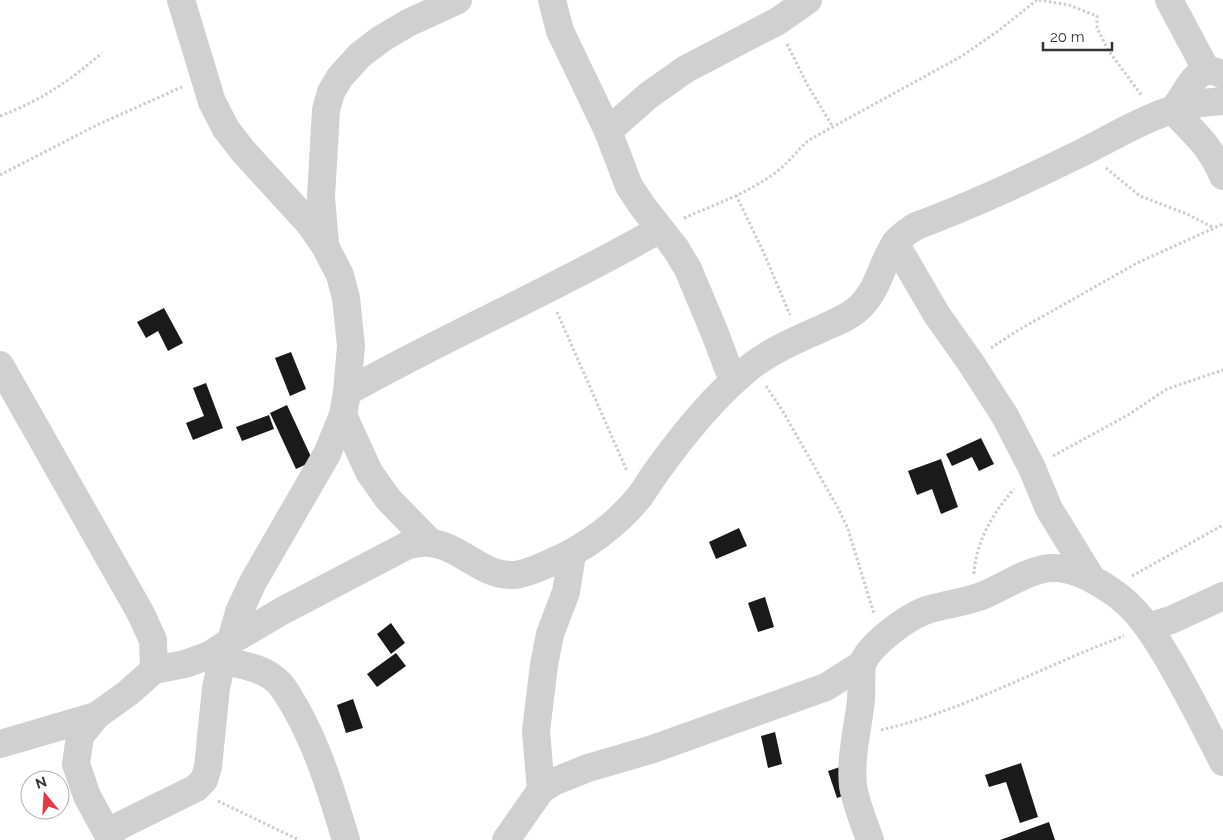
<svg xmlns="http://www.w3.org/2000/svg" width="1223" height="840" font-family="Raleway,sans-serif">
<rect width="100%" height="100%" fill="#fff"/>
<g fill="#1a1a1a">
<polygon points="164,308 183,343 168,351 158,331 146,338 137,322"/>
<polygon points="291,352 306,389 290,396 275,358"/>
<polygon points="206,383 223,428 193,440 186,423 204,416 193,388"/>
<polygon points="287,405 313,461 296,469 270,413"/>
<polygon points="269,415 274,429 242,441 236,427"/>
<polygon points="981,438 994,464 979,471 972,457 952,466 946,454"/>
<polygon points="941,459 958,507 941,514 932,489 917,495 908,471"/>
<polygon points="739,528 747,546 716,559 709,542"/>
<polygon points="765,597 774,627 758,632 748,603"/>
<polygon points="391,623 405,643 391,654 377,634"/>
<polygon points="396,653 406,666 377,687 367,674"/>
<polygon points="353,699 363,728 346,733 337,705"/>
<polygon points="775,732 782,764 768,768 761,736"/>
<polygon points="1021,763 1038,817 1020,823 1006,782 989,787 985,775"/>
<polygon points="843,766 852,793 837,798 828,771"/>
<polygon points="1049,822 1055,840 1000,840"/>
</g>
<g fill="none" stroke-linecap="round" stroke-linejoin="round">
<g stroke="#cdcdcd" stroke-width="3" stroke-dasharray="2.5 2.5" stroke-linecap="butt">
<polyline points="1039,0 1069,5 1097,16 1097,28 1108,50 1142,96"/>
<polyline points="787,44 808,86 833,127"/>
<path d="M0,116c42,-16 68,-34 102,-63"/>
<polyline points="1106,168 1140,196 1187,214 1214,228"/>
<polyline points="0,175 97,125 182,87"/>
<polyline points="736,195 763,251 790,315"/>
<path d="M684,218c30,-13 64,-25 91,-45 13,-9 22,-23 34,-33l153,-84 36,-25 39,-31"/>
<polyline points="557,312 627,471"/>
<polyline points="991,348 1015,332 1137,263 1223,224"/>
<polyline points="766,386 782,410 838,508 848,529 874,614"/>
<polyline points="1053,456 1128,415 1167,389 1223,370"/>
<path d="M974,574c2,-33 19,-61 40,-85"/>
<polyline points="1132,576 1223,525"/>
<path d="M881,730c85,-20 162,-64 243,-94"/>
<polyline points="218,801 299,840"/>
</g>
<g stroke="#d0d0d0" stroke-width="28">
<polyline points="181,0 212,102 226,129 243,151 308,222 325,246 340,275 346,298 351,346 347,392 343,415 327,454 253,582 239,612 231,641"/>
<polyline points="552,0 560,31 608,131 629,186 643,207 676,249 688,269 714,331 733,381"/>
<polyline points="1169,0 1207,71"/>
<path d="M1172,110c22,22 39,37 51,66"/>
<polyline points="1172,110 1201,103 1223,101"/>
<polyline points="608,131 649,95 686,69 778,21 808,0"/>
<polyline points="895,243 937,315 971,363 1005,416 1032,468 1049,509 1092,579"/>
<polyline points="325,245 321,197 326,110 331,92 340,77 360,55 381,39 408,23 458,0"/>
<polyline points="0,365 140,612 153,640 154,670 128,693 96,716 80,736 76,764 87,796 111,840"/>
<path d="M347,392c103,-58 211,-104 313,-163"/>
<polyline points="343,415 369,472 388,499 431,543"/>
<polyline points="1148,627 1171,620 1223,596"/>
<path d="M210,655c19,10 45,9 62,22 11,7 16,19 23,30 24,42 37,87 51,133"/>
<path d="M154,670l31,-6 25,-9 21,-14 51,-30 126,-66c7,-1 15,-3 22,-2 31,3 52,34 84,32 12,-1 25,-7 36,-12 34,-14 67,-38 90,-67 6,-8 11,-17 17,-25 25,-35 54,-71 87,-99 23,-20 52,-32 79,-44 13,-6 29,-12 39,-23 17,-18 20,-43 34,-63 5,-7 13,-11 20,-16 55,-20 108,-45 161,-71 29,-14 56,-31 86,-42 3,-1 7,-2 10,-4 14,-13 22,-51 50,-34"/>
<polyline points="0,744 96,716"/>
<polyline points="541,790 536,731 544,665 550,634 566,592 572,554"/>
<polyline points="107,832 196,788 204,780 208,767 216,688 222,661"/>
<polyline points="506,840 541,790 553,782 588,768 653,749 826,687 862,664"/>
<path d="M870,840c-6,-17 -14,-36 -17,-54 -3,-29 5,-58 8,-86 1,-10 -1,-30 2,-38 9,-19 46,-47 67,-53 18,-5 37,-7 54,-14 22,-9 43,-25 67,-27 20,-1 43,11 59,22 27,17 44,45 60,72 19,33 36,66 53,100"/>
</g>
</g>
<g transform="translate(45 795) rotate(342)"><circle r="24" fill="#ffffff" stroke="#adadad"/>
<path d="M0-4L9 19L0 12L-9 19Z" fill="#e63946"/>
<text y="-8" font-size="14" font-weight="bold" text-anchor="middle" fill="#333333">N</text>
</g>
<path d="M1043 42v8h69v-8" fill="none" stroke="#333333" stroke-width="2.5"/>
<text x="1050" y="42" font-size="15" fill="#333333" stroke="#ffffff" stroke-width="4" paint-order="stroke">20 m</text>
</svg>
